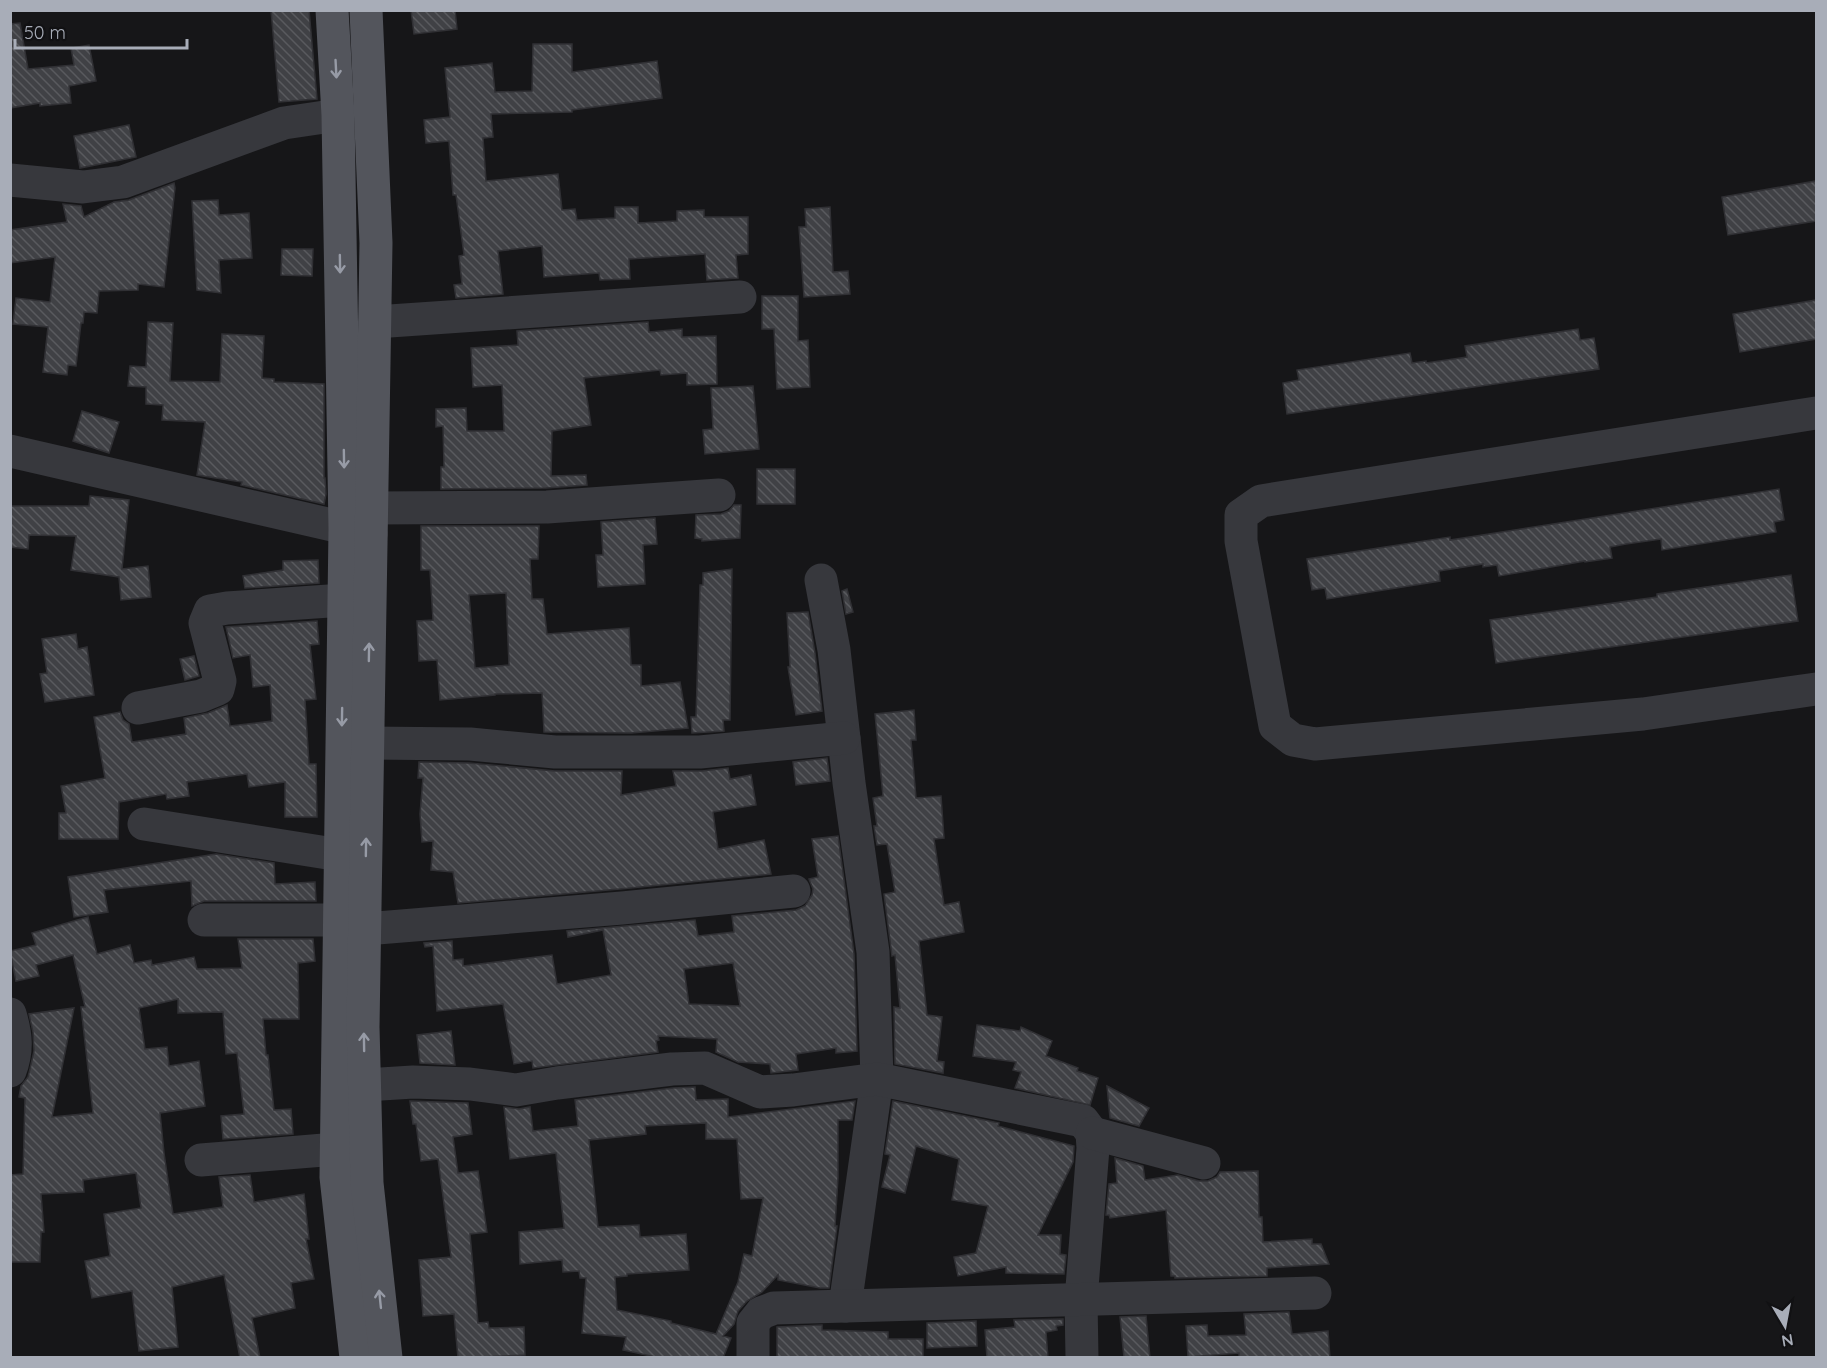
<svg xmlns="http://www.w3.org/2000/svg" width="1827" height="1368" font-family="Quicksand,sans-serif">
<defs>
<pattern id="building-back-hatch" width="6" height="6" patternUnits="userSpaceOnUse" patternTransform="scale(1.5)"><rect width="6" height="6" fill="#404145"/><path d="M-1 5l2 2M0 0l6 6M5-1l2 2" fill="none" stroke="#595a5e"/></pattern>
</defs>
<rect width="100%" height="100%" fill="#161618"/>
<g fill="url(#building-back-hatch)" stroke="#303034" stroke-width="1.5" fill-rule="evenodd">
<polygon points="271,10 309,10 317,99 279,102"/>
<polygon points="411,10 455,10 457,29 414,34"/>
<polygon points="20,23 28,69 74,65 71,48 89,45 96,81 69,86 71,103 40,106 40,103 10,108 10,24"/>
<polygon points="533,44 572,44 572,72 657,61 662,98 572,110 572,112 491,114 493,137 483,138 486,181 558,174 562,210 575,209 577,220 615,218 615,207 638,207 638,223 677,221 677,211 704,210 704,217 748,217 748,254 736,255 738,278 707,280 705,254 629,259 630,279 600,280 599,273 544,277 542,246 498,251 503,294 456,298 454,285 462,284 459,256 464,255 456,195 453,195 449,141 426,143 424,120 450,117 445,68 492,63 495,92 532,91"/>
<polygon points="129,125 136,157 80,168 74,136"/>
<polygon points="1816,181 1816,221 1728,235 1722,197"/>
<polygon points="174,183 175,188 164,287 138,284 138,290 99,291 97,313 84,312 83,323 81,323 76,366 68,365 67,375 43,372 48,327 13,324 16,298 50,302 55,257 10,263 10,230 67,222 63,204 81,206 84,217 114,202 129,200"/>
<polygon points="218,200 219,215 249,213 252,258 219,260 221,293 197,290 192,201"/>
<polygon points="830,207 833,272 848,271 850,294 804,297 799,227 806,227 805,209"/>
<polygon points="282,249 313,249 312,276 281,275"/>
<polygon points="762,296 798,296 798,341 808,340 810,387 777,389 774,329 762,329"/>
<polygon points="1816,300 1816,339 1740,352 1733,314"/>
<polygon points="148,322 173,323 170,381 220,382 222,334 264,336 262,378 274,379 274,382 324,384 324,478 325,478 326,494 324,504 241,485 242,482 197,475 205,422 162,420 163,405 146,404 146,387 128,386 130,366 146,367"/>
<polygon points="648,322 649,332 682,329 682,337 716,336 717,384 687,385 687,373 661,375 660,370 584,378 591,425 552,431 551,476 586,475 587,485 546,488 441,489 441,467 444,467 443,426 436,427 436,409 466,408 467,431 504,431 502,385 473,387 471,348 518,345 517,331"/>
<polygon points="1578,329 1580,340 1594,338 1599,369 1287,414 1283,383 1299,380 1297,370 1410,353 1412,363 1426,361 1426,363 1467,357 1465,346"/>
<polygon points="753,386 759,449 705,454 703,430 713,429 711,388"/>
<polygon points="82,411 119,422 109,453 73,441"/>
<rect x="757" y="469" width="38" height="35"/>
<polygon points="1779,489 1784,520 1774,522 1776,532 1662,550 1661,539 1626,544 1610,547 1612,558 1585,562 1585,561 1499,576 1497,565 1483,567 1483,564 1439,571 1440,581 1327,599 1325,588 1312,590 1307,559 1450,537 1450,540"/>
<polygon points="90,496 129,500 122,569 148,566 151,597 121,600 119,577 71,570 76,536 29,535 28,549 10,547 10,506 89,506"/>
<polygon points="734,505 741,505 740,538 702,541 702,539 695,538 696,515 721,514 729,511"/>
<polygon points="655,518 657,544 643,545 645,584 598,587 596,555 603,555 601,522"/>
<path d="M421,526h118l-1,33h-8l2,40h11l4,35 82,-6 2,37h10v21l39,-4 8,46 -57,5 -87,-1 -2,-39 -47,1v1l-55,5 -3,-40 -18,1 -2,-40 16,-1 -3,-50h-9zM506,593l3,72 -34,3 -6,-73z"/>
<polygon points="318,560 319,583 245,588 243,576 283,570 283,561"/>
<polygon points="732,569 730,720 723,720 724,731 692,733 691,717 696,717 700,585 703,585 703,573"/>
<polygon points="1791,575 1798,621 1496,663 1490,620 1657,597 1657,594"/>
<polygon points="847,589 853,612 846,614 842,591"/>
<polygon points="808,612 815,653 822,711 796,715 788,667 790,667 787,613"/>
<polygon points="317,621 319,644 310,645 316,699 305,700 309,764 316,764 317,817 285,817 285,782 249,787 247,774 187,782 189,796 167,799 166,794 119,802 118,839 59,839 59,813 66,813 61,786 105,778 94,717 120,712 123,720 129,724 132,742 186,734 184,718 208,713 227,705 230,726 272,721 270,685 253,687 250,655 233,658 226,627"/>
<polygon points="76,634 78,649 87,647 94,695 45,702 40,674 47,673 42,639"/>
<polygon points="194,656 199,676 185,680 180,659"/>
<polygon points="914,710 916,740 911,740 916,798 941,796 944,838 934,839 944,905 959,902 964,932 919,941 927,1015 942,1017 937,1061 944,1062 943,1073 895,1064 894,1007 900,1008 895,955 892,956 884,894 895,892 887,844 877,845 874,826 877,826 873,798 883,796 875,714"/>
<polygon points="827,758 830,781 796,785 793,762"/>
<polygon points="419,762 469,763 555,771 622,771 621,795 676,786 673,771 702,771 728,768 730,779 751,775 756,805 713,812 718,849 764,840 771,874 620,889 458,903 453,872 431,870 433,841 422,842 420,814 423,778 418,778"/>
<path d="M838,836l16,118 3,97 -21,2v-5l-40,6 2,16 -27,3 -1,-9 -32,-2 -22,-10 1,-13 -59,-3 1,4 -3,1 2,11 -125,16 -1,-7 -18,3 -11,-60 -66,7 -4,-65 -8,1 -1,-4 28,-2 1,19 10,-1v7l89,-11 5,29 54,-9 -8,-45 -35,7 -1,-6 128,-11 3,16 36,-4 -2,-16 64,-6 9,-4 7,-11 1,-6 -4,-10 9,-2 -6,-38zM733,963l7,43 -51,-2 -5,-35z"/>
<polygon points="216,854 274,863 275,884 315,882 316,901 204,901 192,906 191,881 104,890 108,912 74,917 68,877"/>
<polygon points="88,917 97,954 130,945 134,963 151,960 152,965 194,957 197,969 242,968 238,939 313,939 315,961 298,963 299,1019 263,1019 266,1055 268,1055 274,1110 291,1109 293,1134 223,1139 221,1116 244,1114 237,1053 226,1054 223,1012 178,1013 178,999 139,1008 145,1049 167,1047 169,1066 199,1061 205,1106 160,1113 164,1153 173,1214 223,1207 219,1177 250,1175 254,1202 304,1194 309,1239 306,1239 314,1279 291,1283 295,1308 252,1318 260,1358 240,1358 224,1275 172,1287 178,1347 139,1351 132,1291 92,1298 85,1261 110,1256 104,1214 141,1208 136,1173 83,1180 84,1192 41,1194 44,1232 41,1232 40,1262 10,1262 10,1175 23,1174 25,1098 19,1097 21,1086 28,1077 30,1069 34,1051 33,1032 29,1014 74,1008 52,1117 93,1113 81,1007 85,1007 73,955 36,965 39,976 16,981 10,951 36,945 32,933"/>
<polygon points="977,1025 1020,1031 1021,1027 1052,1041 1046,1056 1078,1068 1077,1071 1098,1078 1090,1105 1015,1088 1021,1072 1013,1070 1016,1062 973,1056"/>
<polygon points="451,1031 455,1065 420,1063 417,1035"/>
<polygon points="1107,1086 1149,1108 1139,1126 1110,1118"/>
<path d="M695,1087l1,13 32,-1v18l127,-16 -3,19h-14v58l-3,48h2l-8,62h-9l-42,-8v-5l-16,17 -15,9 -9,10 -4,13 -11,12 8,2 -8,20h-63l-37,-8 3,-13 -44,-4 4,-55h-6l-1,-7 -16,1 -1,-12 -42,4 -1,-32 45,-4 -8,-75 -46,6 -6,-52 15,2 11,-2 3,24 45,-5 -3,-26 98,-12zM706,1123v16h31l4,60 22,-1 -11,58 -8,-2 -6,28 -22,52 -45,-11v-2l-54,-11 -2,-33 12,-1v-2l62,-4 -3,-36 -46,3 -1,-12 -41,2 -9,-87 57,-6 -1,-8z"/>
<polygon points="410,1101 468,1103 472,1134 453,1137 458,1173 478,1171 487,1232 470,1234 478,1323 488,1322 489,1328 524,1327 525,1355 458,1358 454,1314 423,1316 419,1260 451,1257 438,1159 421,1161 416,1124 413,1124"/>
<polygon points="893,1101 999,1123 998,1126 1074,1146 1073,1162 1038,1235 1061,1235 1060,1254 1066,1255 1064,1274 1006,1273 1006,1267 958,1276 954,1257 976,1253 988,1206 952,1200 959,1159 916,1146 905,1193 882,1187 890,1155 885,1154"/>
<polygon points="1115,1158 1143,1166 1145,1180 1178,1175 1199,1181 1208,1181 1217,1177 1220,1172 1258,1171 1259,1217 1262,1217 1263,1242 1312,1239 1312,1244 1321,1244 1329,1264 1267,1268 1267,1276 1175,1278 1175,1276 1171,1276 1166,1210 1110,1218 1109,1215 1106,1215 1109,1184 1117,1183"/>
<polygon points="1289,1312 1292,1334 1328,1331 1330,1358 1239,1358 1239,1353 1188,1357 1186,1326 1207,1325 1208,1336 1246,1335 1244,1314"/>
<polygon points="1146,1316 1150,1358 1124,1358 1120,1317"/>
<polygon points="1063,1319 1063,1325 1056,1326 1057,1330 1046,1332 1048,1358 987,1358 985,1330 1015,1327 1014,1320"/>
<polygon points="976,1321 977,1346 927,1348 927,1323"/>
<polygon points="822,1325 822,1330 888,1332 888,1339 923,1339 923,1358 777,1358 777,1327"/>
</g>
<g fill="none" stroke-linecap="round" stroke-linejoin="round">
<g stroke="#37383d" stroke-width="33">
<polyline points="10,180 83,187 123,182 284,123 338,115"/>
<polyline points="375,322 740,297"/>
<polyline points="1816,413 1261,501 1241,515 1241,541 1275,726 1293,740 1315,744 1643,714 1816,689"/>
<polyline points="10,451 371,534"/>
<polyline points="372,508 547,507 719,495"/>
<polyline points="821,580 834,650 849,783 873,952 877,1079 845,1306"/>
<polyline points="138,708 201,696 218,689 220,681 205,623 210,611 227,608 344,600"/>
<polyline points="368,743 470,744 555,752 700,752 844,738"/>
<polyline points="144,824 340,855"/>
<polyline points="204,920 339,920"/>
<polyline points="365,929 622,908 794,891"/>
<path d="M10,1014c6,20 8,36 0,57"/>
<polyline points="365,1085 413,1082 470,1084 516,1090 557,1083 672,1069 705,1068 760,1092 793,1090 877,1079 1083,1121 1092,1133 1093,1148 1081,1300 1082,1358"/>
<polyline points="1092,1133 1204,1163"/>
<polyline points="201,1160 336,1149"/>
<polyline points="753,1358 753,1323 761,1313 774,1308 1315,1293"/>
</g>
<g stroke="#53555c" stroke-width="33">
<polyline points="332,10 338,115 345,529 336,1177 356,1358"/>
<polyline points="366,10 376,243 363,1027 367,1183 386,1358"/>
</g>
</g>
<defs><path id="oneway-shaft" d="M-6 0H5M1.5-3L5.5 0L1.5 3" fill="none" stroke-width="1.6" stroke-linecap="round" stroke-linejoin="round" transform="scale(1.5)"/></defs>
<g stroke="#979ba6">
<use href="#oneway-shaft" transform="translate(336 69) rotate(87)"/>
<use href="#oneway-shaft" transform="translate(340 264) rotate(89)"/>
<use href="#oneway-shaft" transform="translate(344 459) rotate(89)"/>
<use href="#oneway-shaft" transform="translate(369 652) rotate(-89)"/>
<use href="#oneway-shaft" transform="translate(342 717) rotate(91)"/>
<use href="#oneway-shaft" transform="translate(366 847) rotate(-89)"/>
<use href="#oneway-shaft" transform="translate(364 1042) rotate(-91)"/>
<use href="#oneway-shaft" transform="translate(380 1299) rotate(-96)"/>
</g>
<rect width="1827" height="1368" fill="none" stroke="#a8adb8" stroke-width="24"/>
<g transform="translate(1785 1326) rotate(170)" stroke="#111113" stroke-width="4.5" paint-order="stroke">
<path d="M0-4.5L10 22L0 15L-10 22Z" fill="#a8adb8"/>
<text y="-9" font-size="16" font-weight="bold" text-anchor="middle" fill="#a8adb8">N</text>
</g>
<path d="M15 39v9h172v-9" fill="none" stroke="#a8adb8" stroke-width="3"/>
<text x="24" y="39" font-size="18" fill="#a8adb8" stroke="#111113" stroke-width="4.5" paint-order="stroke">50 m</text>
</svg>
